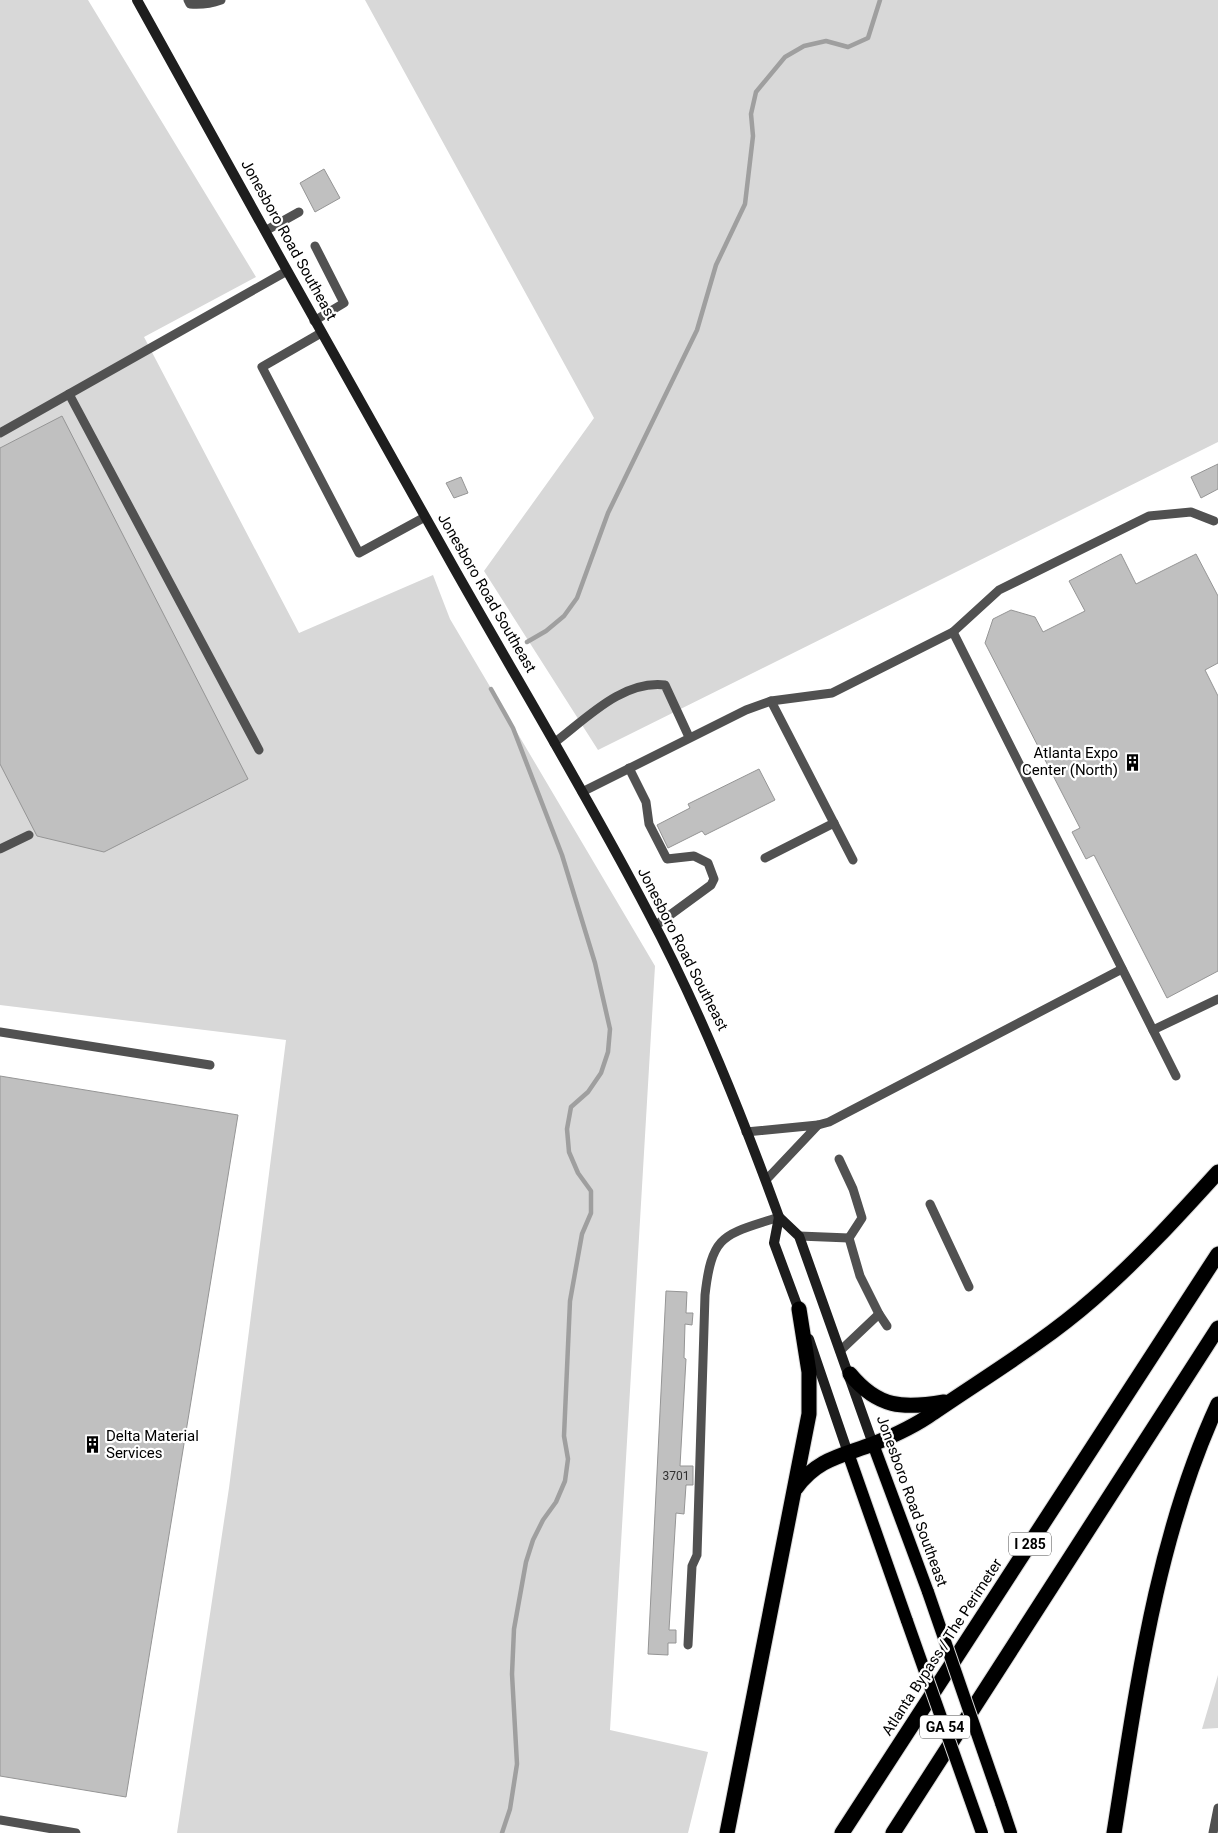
<svg xmlns="http://www.w3.org/2000/svg" width="1218" height="1833" font-family="Roboto,sans-serif">
<rect width="100%" height="100%" fill="#fff"/>
<g fill="#d8d8d8">
<polygon points="0,0 88,0 256,277 144,337 299,633 433,575 450,619 655,966 610,1730 708,1752 688,1833 177,1833 229,1488 286,1040 0,1005"/>
<polygon points="365,0 1218,0 1218,442 598,750 484,571 594,418"/>
<polygon points="1218,1675 1218,1728 1202,1729"/>
</g>
<g fill="none" stroke-linecap="round" stroke-linejoin="round">
<g stroke="#9f9f9f" stroke-width="4.5">
<polyline points="527,642 546,631 564,616 577,598 608,513 697,330 716,265 745,204 753,136 751,114 756,92 785,57 804,46 826,41 848,47 868,38 880,0"/>
<polyline points="491,689 513,728 562,855 595,963 610,1029 608,1052 601,1073 588,1092 571,1107 567,1129 569,1152 578,1173 591,1191 591,1213 582,1234 570,1301 564,1436 568,1459 565,1481 556,1502 543,1520 533,1540 526,1562 514,1629 512,1674 517,1764 510,1809 502,1833"/>
</g>
</g>
<g fill="#c0c0c0" stroke="#959595">
<polygon points="324,169 340,198 315,212 300,183"/>
<polygon points="62,416 248,779 104,852 37,836 0,764 0,448"/>
<polygon points="1218,464 1218,489 1201,498 1191,477"/>
<polygon points="461,477 468,493 454,498 446,483"/>
<polygon points="1121,554 1136,584 1196,554 1218,596 1218,663 1205,670 1218,696 1218,971 1167,998 1094,855 1086,859 1072,832 1080,828 985,643 993,619 1011,610 1035,617 1043,632 1085,611 1069,581"/>
<polygon points="759,769 775,800 705,835 702,831 668,848 657,825 690,808 688,804"/>
<polygon points="0,1076 238,1115 126,1797 0,1776"/>
<polygon points="666,1291 687,1292 686,1313 693,1313 692,1325 685,1324 684,1358 686,1359 680,1466 693,1466 693,1485 686,1485 684,1514 676,1513 669,1630 676,1630 676,1643 668,1643 668,1655 648,1654"/>
</g>
<g fill="none" stroke-linecap="round" stroke-linejoin="round">
<defs>
<g id="primary">
<polyline points="873,1444 928,1592"/>
<polyline points="848,1453 907,1621"/>
<polyline points="1001,1803 1011,1833"/>
</g>
<g id="highway">
<path d="M850,1374c28,34 53,35 94,28"/>
<path d="M796,1488c21,-29 45,-32 77,-44 20,-8 42,-18 60,-31 54,-37 111,-71 160,-114 45,-39 85,-83 125,-127"/>
<polyline points="727,1833 809,1414 809,1372 799,1309"/>
<polyline points="842,1833 1218,1254"/>
<polyline points="893,1833 1218,1328"/>
<path d="M1114,1833c23,-145 42,-295 104,-429"/>
</g>
</defs>
<use href="#primary" stroke="#dbdbdb" stroke-width="14"/>
<use href="#highway" stroke="#dbdbdb" stroke-width="17"/>
<g stroke="#515151" stroke-width="9">
<path d="M188,0l2,4c12,1 20,0 31,-4"/>
<polyline points="265,231 299,212"/>
<polyline points="314,321 344,303 315,246"/>
<polyline points="321,333 262,367 359,553 425,517"/>
<polyline points="69,394 259,750"/>
<polyline points="0,433 287,271"/>
<polyline points="953,632 999,590 1149,516 1191,512 1214,521"/>
<polyline points="771,701 853,860"/>
<path d="M554,743c32,-24 68,-63 111,-58l24,52"/>
<polyline points="629,768 646,802 649,824 667,859 694,856 708,863 714,879 711,885 655,926"/>
<polyline points="582,792 746,710 771,701 832,693 953,632 1176,1076"/>
<polyline points="0,849 29,835"/>
<polyline points="765,858 834,823"/>
<polyline points="1153,1030 1218,999"/>
<polyline points="0,1032 210,1065"/>
<polyline points="818,1125 829,1122 1122,969"/>
<polyline points="746,1132 818,1125 766,1180"/>
<polyline points="839,1159 853,1189 862,1218 849,1238"/>
<polyline points="930,1204 969,1287"/>
<polyline points="799,1236 849,1238"/>
<polyline points="849,1238 860,1276 879,1314"/>
<polyline points="841,1350 879,1314 887,1326"/>
<path d="M688,1645l4,-79 5,-11 8,-260c7,-63 20,-60 74,-78"/>
<polyline points="0,1820 76,1833"/>
<polyline points="1213,1833 1218,1808"/>
</g>
<g stroke="#1e1e1e" stroke-width="10">
<path d="M137,0c105,190 210,379 317,568 65,115 133,227 194,344 52,98 93,201 131,305l20,19 74,208"/>
<polyline points="779,1217 774,1243 800,1313"/>
<polyline points="809,1339 848,1453"/>
</g>
<use href="#primary" stroke="#000" stroke-width="12"/>
<use href="#highway" stroke="#000" stroke-width="15"/>
<defs>
<g id="primary-bridge">
<polyline points="928,1592 1001,1803"/>
<polyline points="907,1621 982,1833"/>
</g>
</defs>
<use href="#primary-bridge" stroke="#dbdbdb" stroke-width="14" stroke-linecap="butt"/>
<use href="#primary-bridge" stroke="#000" stroke-width="12"/>
</g>
<defs>
<symbol id="building-bare" viewBox="-9 -9 18 18"><path d="M-4-6H4V6H1V3H-1V6H-4ZM-2.5-4.3h1.7v1.8h-1.7ZM.8-4.3h1.7v1.8H.8ZM-2.5-1h1.7V.8h-1.7ZM.8-1h1.7V.8H.8Z" fill="#000" stroke="#fff" stroke-width="2.5" paint-order="stroke"/></symbol>
</defs>
<g fill-rule="evenodd">
<use href="#building-bare" x="1120" y="750" width="25" height="25"/>
<use href="#building-bare" x="80" y="1432" width="25" height="25"/>
</g>
<g text-anchor="middle" dominant-baseline="central" stroke-width="4.5" stroke-linejoin="round" paint-order="stroke">
<g font-size="12" fill="#303030">
<text x="676" y="1476">3701</text>
</g>
<g fill="#fff" stroke="#4c4c4c" stroke-width="1">
<rect x="1009" y="1532.5" width="42" height="23" rx="4"/>
<rect x="920" y="1715.5" width="50" height="23" rx="4"/>
</g>
<g font-size="14" font-weight="bold" fill="#000">
<text x="1030" y="1544">I 285</text>
<text x="945" y="1727">GA 54</text>
</g>
<g font-size="15" fill="#000" stroke="#fff">
<text transform="translate(289 240) rotate(61)">Jonesboro Road Southeast</text>
<text transform="translate(487 593) rotate(60)">Jonesboro Road Southeast</text>
<text transform="translate(683 949) rotate(63)">Jonesboro Road Southeast</text>
<text transform="translate(912 1501) rotate(70)">Jonesboro Road Southeast</text>
<text transform="translate(942 1647) rotate(-57)">Atlanta Bypass / The Perimeter</text>
</g>
<g font-size="15" fill="#000" stroke="#fff" text-anchor="end">
<text x="1118" y="753">Atlanta Expo<tspan x="1118" dy="17">Center (North)</tspan></text>
<text x="106" y="1436" text-anchor="start">Delta Material<tspan x="106" dy="17">Services</tspan></text>
</g>
</g>
</svg>
